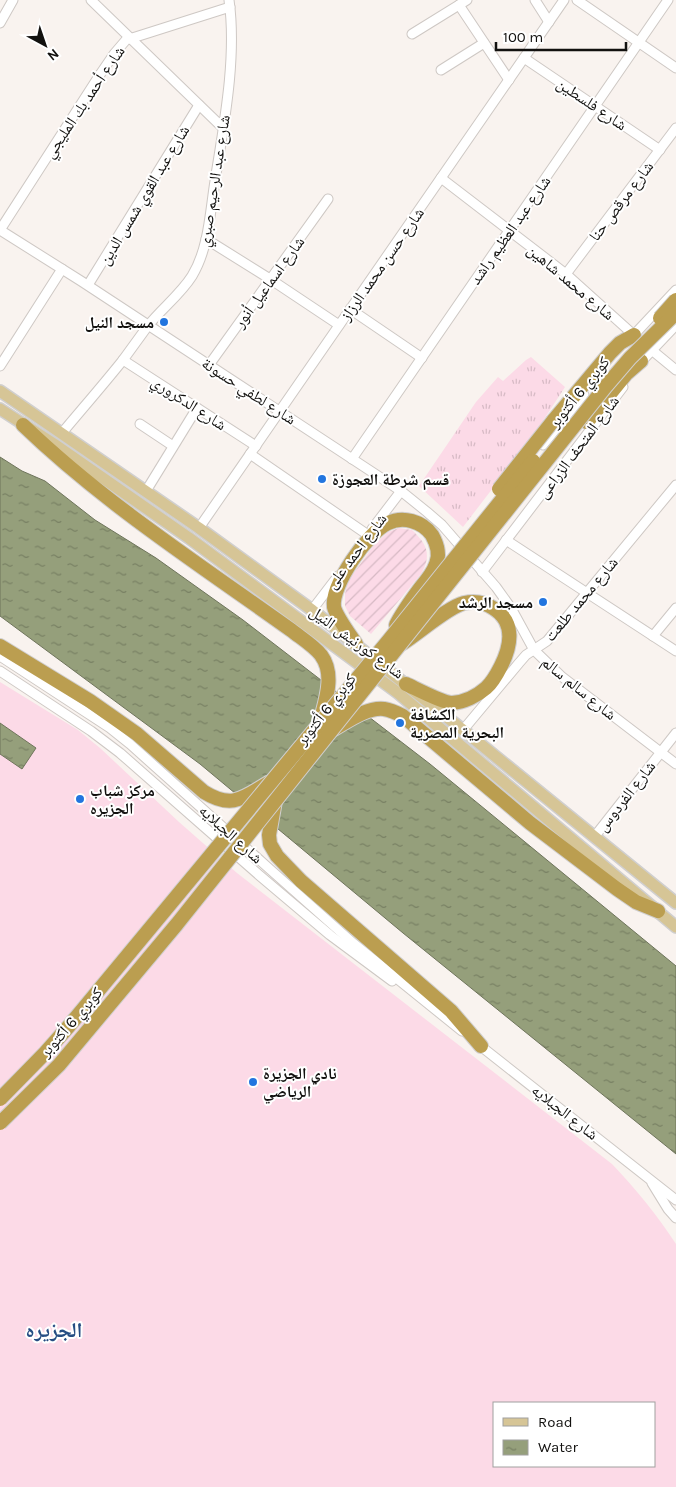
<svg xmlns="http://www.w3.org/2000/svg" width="676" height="1487" font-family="Karla,'Noto Naskh Arabic',sans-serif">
<defs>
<pattern id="grass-tufts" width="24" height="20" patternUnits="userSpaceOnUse" patternTransform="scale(1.25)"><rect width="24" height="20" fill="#fcdae7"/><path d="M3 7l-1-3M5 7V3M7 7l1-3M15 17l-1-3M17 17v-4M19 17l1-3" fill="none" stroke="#d7bac5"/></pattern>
<pattern id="garden-furrows" width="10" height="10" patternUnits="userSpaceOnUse" patternTransform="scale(1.25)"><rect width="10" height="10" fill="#fcdae7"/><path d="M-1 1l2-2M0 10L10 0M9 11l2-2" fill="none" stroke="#d7bac5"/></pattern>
<pattern id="water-ripples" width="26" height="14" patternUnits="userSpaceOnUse" patternTransform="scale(1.25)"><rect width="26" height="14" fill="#959f7b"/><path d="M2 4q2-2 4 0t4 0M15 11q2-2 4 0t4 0" fill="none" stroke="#788063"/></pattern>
</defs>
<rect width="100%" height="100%" fill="#f9f3ef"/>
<polygon fill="url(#grass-tufts)" points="531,357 565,387 535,433 463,527 419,486 476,402 498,377 503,381 526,360"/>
<path fill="url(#garden-furrows)" d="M399,528l13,2c15,14 20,25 9,44l-50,60 -21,-18 -5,-10v-12l3,-13 26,-36 14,-13z"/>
<path fill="#fcdae7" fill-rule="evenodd" d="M0,682l78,48 22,18 79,74 58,51 375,291c24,25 45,51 64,80v243h-676zM495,1403h160v63h-160z"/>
<g fill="url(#water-ripples)" stroke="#6e745b">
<polygon points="0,457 22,471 45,481 95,520 156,558 243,620 430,764 676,966 676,1154 403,933 200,764 0,616"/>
<polygon points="0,723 36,748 22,769 0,754"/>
</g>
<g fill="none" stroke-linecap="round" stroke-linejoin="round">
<defs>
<g id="minor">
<polyline points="91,0 223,128"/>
<polyline points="535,0 549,22"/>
<polyline points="577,0 676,68"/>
<polyline points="459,5 509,80"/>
<polyline points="0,23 13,0"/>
<polyline points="412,34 467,0"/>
<polyline points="524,58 660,150"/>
<polyline points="441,70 484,43"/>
<polyline points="441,178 566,274 636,337"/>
<polyline points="0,230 81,281 331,445 401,491 427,512 442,525 496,587 511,608 534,650 561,676 676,764"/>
<polyline points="0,230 101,73 114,54 126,40 230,7"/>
<polyline points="206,239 270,279 339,325"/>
<polyline points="566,274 676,128"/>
<polyline points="88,285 199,105"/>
<polyline points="350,309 422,358"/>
<polyline points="630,339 676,290"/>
<polyline points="648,347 676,370"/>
<polyline points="123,360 256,446"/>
<polyline points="639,364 676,325"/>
<polyline points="209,365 328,199"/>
<polyline points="0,366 62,269"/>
<polyline points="140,424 173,446"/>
<path d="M62,433c20,-24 41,-48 61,-73 8,-11 16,-22 24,-33 14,-18 33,-32 45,-51 17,-28 18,-64 23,-95 9,-57 22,-124 14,-181"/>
<polyline points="543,445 584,395"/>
<polyline points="250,454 368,535"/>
<polyline points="352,459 668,0"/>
<polyline points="146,491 197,408"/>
<polyline points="199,528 564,0"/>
<polyline points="372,529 401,491"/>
<polyline points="506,540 676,651"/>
<polyline points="482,572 623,387"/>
<polyline points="312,610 338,576"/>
<polyline points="653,636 676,608"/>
<polyline points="0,656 110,728 130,744 273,872 353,943 462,1031"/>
<polyline points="0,671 91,731 120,753 259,875 330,935 392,981"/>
<polyline points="463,730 519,663 526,655 547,641 676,485"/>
<polyline points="595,836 676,733"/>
<polyline points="478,1044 676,1200"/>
<polyline points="652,1183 668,1209 676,1218"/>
</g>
<g id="major">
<polyline points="0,391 199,528 312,610 463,730 676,903"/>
<polyline points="0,409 54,444 189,538 398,693 676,927"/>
</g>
<g id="highway">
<polyline points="553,421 610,353 620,343 634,335"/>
<polyline points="587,422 626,374 641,361"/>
<path d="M23,425c81,78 177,140 268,205 10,8 22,15 30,25 14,19 5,44 0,64"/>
<path d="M403,643c16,-10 45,-36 61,-40 10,-2 20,-1 29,5 23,14 18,38 8,58 -4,8 -8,16 -15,22 -9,8 -22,14 -34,15 -9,0 -37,-15 -46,-19"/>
<path d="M356,644c-6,-9 -20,-28 -22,-37 -3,-22 34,-75 54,-84 15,-7 34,-2 44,12 5,9 8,20 4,29 -3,9 -9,16 -15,23 -9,12 -18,24 -25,38"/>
<path d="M0,646l90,55 47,33 67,58c29,18 40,5 66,-10"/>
<path d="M332,730c15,-8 34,-23 52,-21 6,1 13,4 19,7l127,107 87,66 19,13 22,9"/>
<polyline points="275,801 269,835 270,844 277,856 301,881 451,1011 481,1046"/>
</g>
</defs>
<use href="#minor" stroke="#cec8c4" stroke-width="11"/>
<use href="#major" stroke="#d0cfcf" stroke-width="14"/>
<use href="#highway" stroke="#d0cfcf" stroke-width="16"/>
<use href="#minor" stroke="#fff" stroke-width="9"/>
<use href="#major" stroke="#d6c596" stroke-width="11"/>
<use href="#highway" stroke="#bb9e50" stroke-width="14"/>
<defs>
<g id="highway-bridge">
<polyline points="660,318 676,300"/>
<polyline points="499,489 553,421"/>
<polyline points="0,1099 45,1053 69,1026 389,640 533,461"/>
<polyline points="0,1123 59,1065 177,924 606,386 630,358 676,313"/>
</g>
</defs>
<use href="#highway-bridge" stroke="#d0cfcf" stroke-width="16" stroke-linecap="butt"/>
<use href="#highway-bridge" stroke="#bb9e50" stroke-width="14"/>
</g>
<g fill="#2275df" stroke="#fff" stroke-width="2">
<circle cx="164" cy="322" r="5"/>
<circle cx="322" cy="479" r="5"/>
<circle cx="543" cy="602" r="5"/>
<circle cx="400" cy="723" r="5"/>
<circle cx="80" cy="799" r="5"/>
<circle cx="253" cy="1082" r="5"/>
</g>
<g text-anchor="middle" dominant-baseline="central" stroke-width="4" stroke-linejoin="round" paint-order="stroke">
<g font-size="16" fill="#12110f" stroke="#fff">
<text transform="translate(84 102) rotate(-56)">شارع أحمد بك المليجي</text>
<text transform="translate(592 104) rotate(34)">شارع فلسطين</text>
<text transform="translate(214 181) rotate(-81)">شارع عبد الرحيم صبري</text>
<text transform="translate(144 195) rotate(-59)">شارع عبد القوي شمس الدين</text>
<text transform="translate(621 201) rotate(-53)">شارع مرقص حنا</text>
<text transform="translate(510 230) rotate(-55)">شارع عبد العظيم راشد</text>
<text transform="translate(382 264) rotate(-55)">شارع حسن محمد الرزاز</text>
<text transform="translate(269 282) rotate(-54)">شارع اسماعيل أنور</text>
<text transform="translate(571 282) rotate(40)">شارع محمد شاهين</text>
<text transform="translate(249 391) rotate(33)">شارع لطفي حسونة</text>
<text transform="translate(579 392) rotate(-51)">كوبري 6 أكتوبر</text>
<text transform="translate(189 403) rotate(33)">شارع الدكروري</text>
<text transform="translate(578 447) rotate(-53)">شارع المتحف الزراعى</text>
<text transform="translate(356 551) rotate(-53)">شارع احمد على</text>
<text transform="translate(581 599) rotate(-50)">شارع محمد طلعت</text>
<text transform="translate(357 642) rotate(36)">شارع كورنيش النيل</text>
<text transform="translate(579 688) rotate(39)">شارع سالم سالم</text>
<text transform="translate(326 709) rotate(-52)">كوبري 6 أكتوبر</text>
<text transform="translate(626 796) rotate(-52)">شارع الفردوس</text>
<text transform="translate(231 834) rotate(42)">شارع الجبلايه</text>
<text transform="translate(71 1022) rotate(-49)">كوبري 6 أكتوبر</text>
<text transform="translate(565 1112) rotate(38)">شارع الجبلايه</text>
</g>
<g font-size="16" font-weight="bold" fill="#12110f" stroke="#fff" text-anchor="start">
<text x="154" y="322" text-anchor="end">مسجد النيل</text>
<text x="332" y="479">قسم شرطة العجوزة</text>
<text x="533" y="602" text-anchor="end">مسجد الرشد</text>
<text x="410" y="714">الكشافة<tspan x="410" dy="18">البحرية المصرية</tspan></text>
<text x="90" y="790">مركز شباب<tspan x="90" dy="18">الجزيره</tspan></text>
<text x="263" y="1073">نادي الجزيرة<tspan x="263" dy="18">الرياضي</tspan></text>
</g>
<g font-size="21" font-weight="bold" fill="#264d83" stroke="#fff">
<text x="54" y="1330">الجزيره</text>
</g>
</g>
<rect x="493" y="1402" width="162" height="65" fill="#ffffff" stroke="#a0a09f"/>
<rect x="503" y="1418" width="25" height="8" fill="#d6c596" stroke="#a0a09f"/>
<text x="538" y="1427" font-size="15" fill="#12110f">Road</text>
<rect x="503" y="1440" width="25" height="15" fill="url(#water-ripples)" stroke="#a0a09f"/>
<text x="538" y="1452" font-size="15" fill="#12110f">Water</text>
<g transform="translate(45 45) rotate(140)" stroke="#ffffff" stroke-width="4" paint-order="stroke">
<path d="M0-4L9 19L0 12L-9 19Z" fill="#12110f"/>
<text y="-8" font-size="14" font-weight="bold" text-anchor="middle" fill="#12110f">N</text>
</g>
<path d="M496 42v8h130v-8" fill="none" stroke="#12110f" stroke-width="2.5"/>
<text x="503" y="42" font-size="15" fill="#12110f" stroke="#ffffff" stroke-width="4" paint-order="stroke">100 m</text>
</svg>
